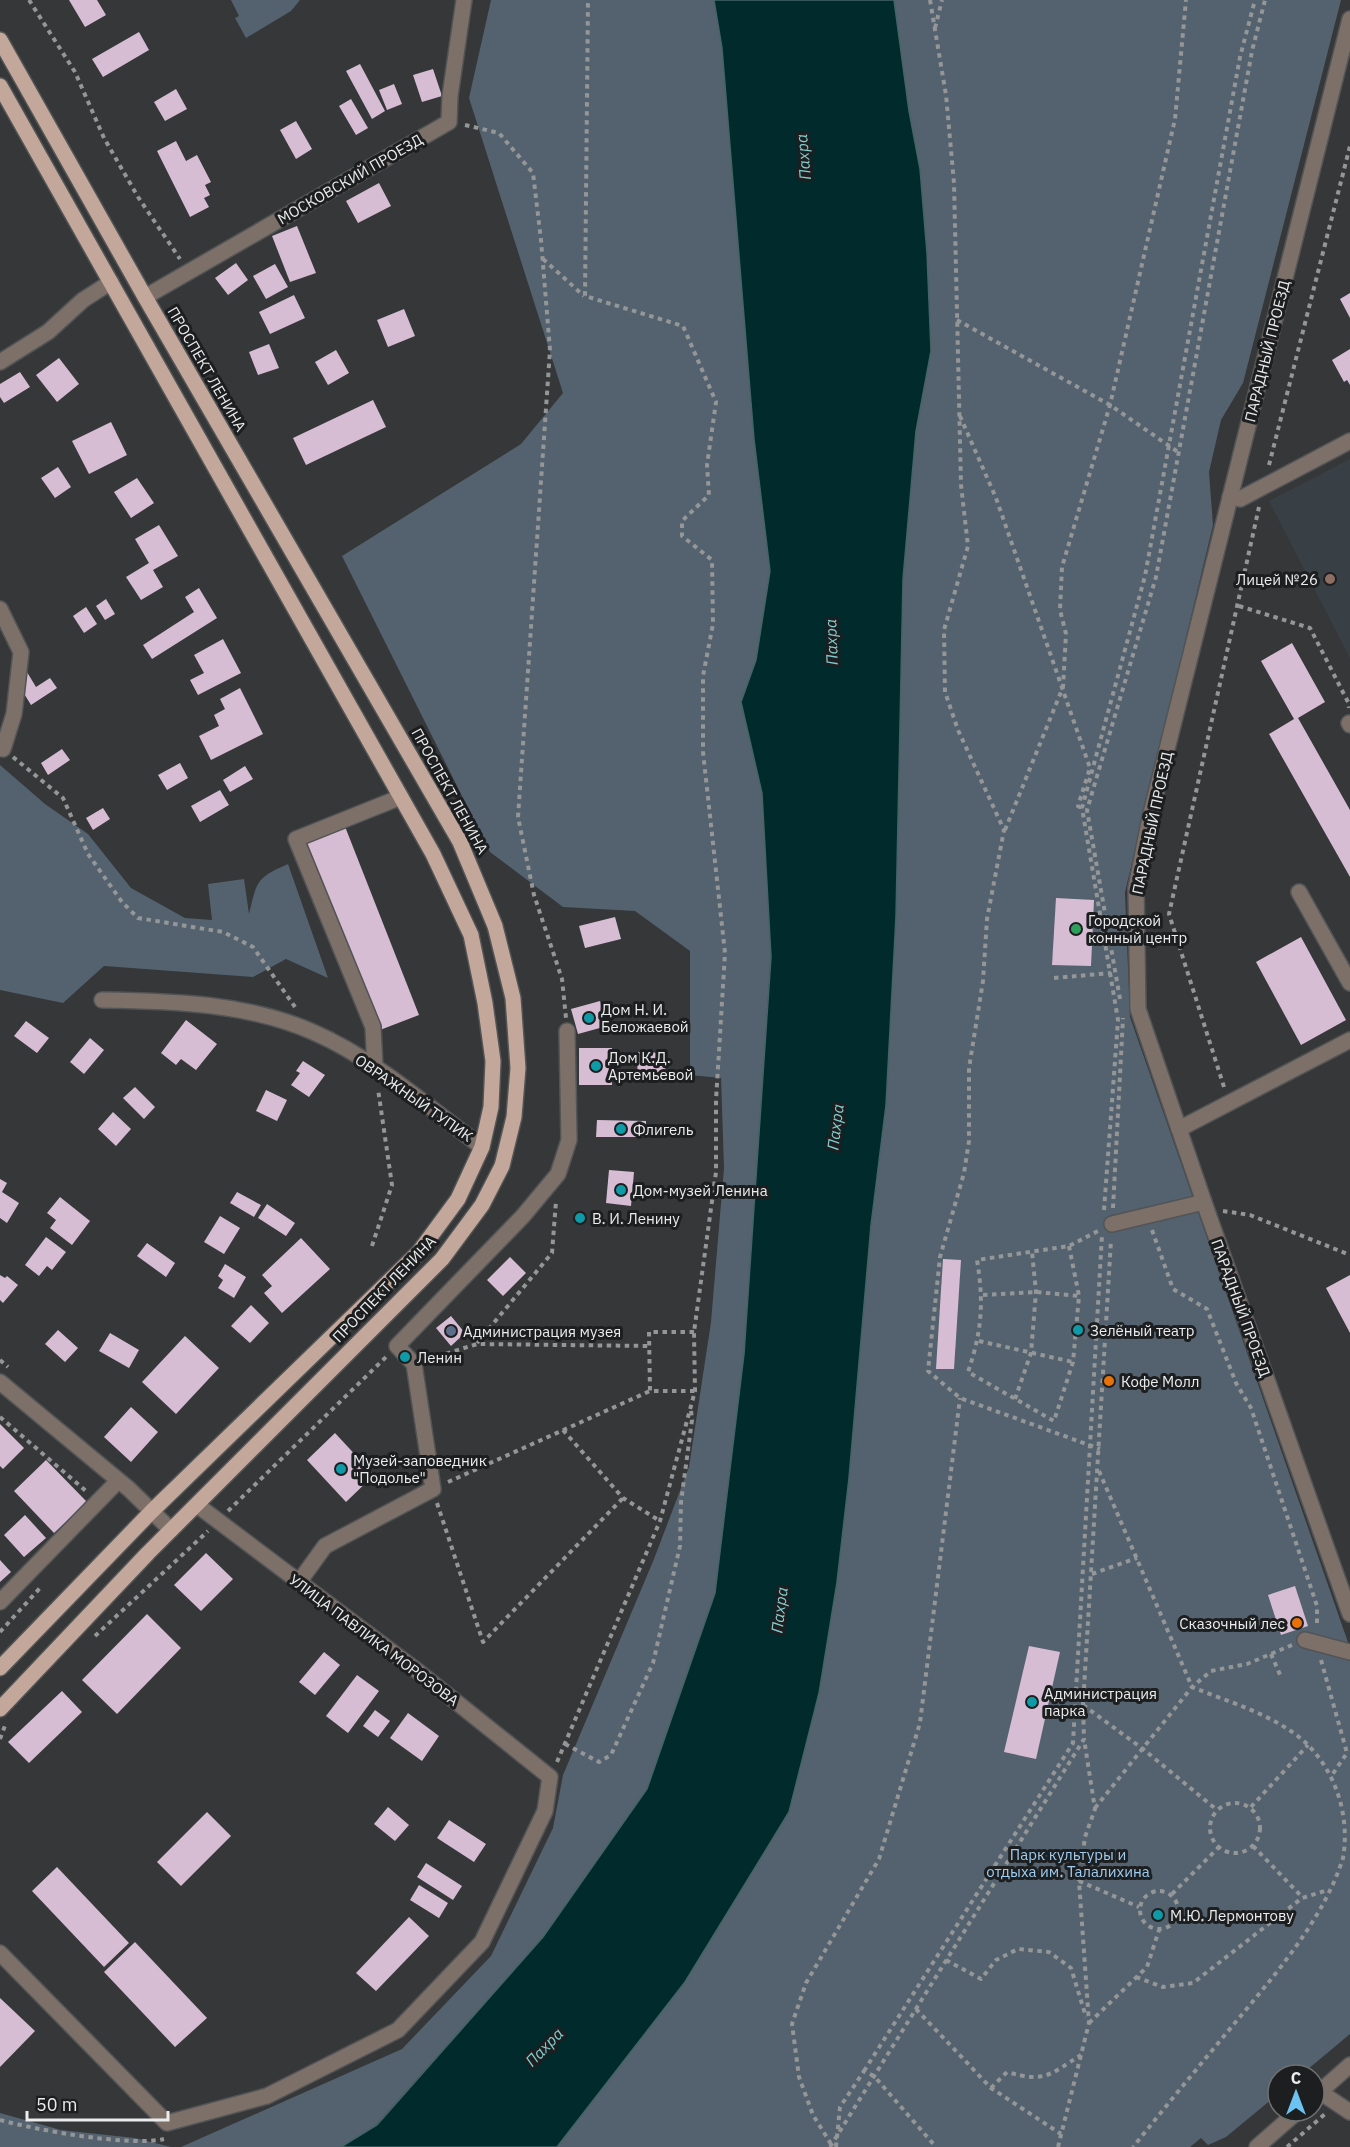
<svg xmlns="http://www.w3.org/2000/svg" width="1350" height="2147" font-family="'IBM Plex Sans',sans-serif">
<rect width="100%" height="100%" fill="#353739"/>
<polygon fill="#384046" points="1350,459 1350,658 1269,501"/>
<g fill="#53626e">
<polygon points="231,0 300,0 291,11 246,38 235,18 239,16"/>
<polygon points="491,0 714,0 722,48 770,571 756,660 741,703 762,793 771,951 744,1354 715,1593 647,1789 543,1937 376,2125 341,2147 181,2147 402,2049 491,1956 553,1828 563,1775 654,1559 689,1467 711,1322 724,1168 721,1078 690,1075 690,951 635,911 563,907 490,852 342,556 521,444 563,393 469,98"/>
<polygon points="894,0 1341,0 1243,383 1221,420 1209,472 1213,525 1125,892 1130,1017 1350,1648 1350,2034 1301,2075 1278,2075 1278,2094 1226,2137 1208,2145 1201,2138 1190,2147 557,2147 685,1982 789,1812 819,1693 837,1582 849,1478 871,1225 886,1105 896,916 903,579 916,431 931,351 920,169 909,111"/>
<path d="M0,765l45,39 43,30 43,54 54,30 27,2 -4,-36 36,-5 5,35c8,-33 7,-36 39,-50l40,114 -42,-19 -33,18 -149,-11 -41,37 -63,-13z"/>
<polygon points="0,2113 61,2130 135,2138 171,2147 0,2147"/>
</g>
<polygon fill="#002a2c" stroke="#466466" stroke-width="1.5" points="714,0 894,0 909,111 920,169 927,253 931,351 916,431 903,579 896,916 886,1105 871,1225 849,1478 837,1582 819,1693 789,1812 685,1982 557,2147 341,2147 377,2125 543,1937 647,1789 715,1593 744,1354 771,957 762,793 741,702 756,660 770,571 754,439 722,48"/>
<g fill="#d7bdd4">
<polygon points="69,0 97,0 106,15 85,27"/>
<polygon points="139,32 149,50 103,77 92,59"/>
<polygon points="360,64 385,111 372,119 346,71"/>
<polygon points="433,69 442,96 422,102 413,75"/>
<polygon points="394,84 402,104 387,110 379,90"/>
<polygon points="176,89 187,109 165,121 154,102"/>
<polygon points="351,99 368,128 356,135 339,106"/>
<polygon points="296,121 312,149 296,159 280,130"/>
<polygon points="176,141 186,161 197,155 211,182 205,185 210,195 204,198 209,207 190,217 157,151"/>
<polygon points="379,183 391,206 358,223 346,201"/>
<polygon points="297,226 316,273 290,282 272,236"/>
<polygon points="236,263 248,280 228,295 215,278"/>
<polygon points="275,264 288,287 266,299 253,276"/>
<polygon points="1350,293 1350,318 1340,299"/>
<polygon points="294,295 305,318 270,334 259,312"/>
<polygon points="404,309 415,336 388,347 377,320"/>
<polygon points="269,344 279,368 258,375 249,352"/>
<polygon points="1350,349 1350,385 1347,380 1344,382 1332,360"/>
<polygon points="336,350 349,373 328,385 315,362"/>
<polygon points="59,358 79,384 57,402 36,375"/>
<polygon points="20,372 30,387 4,403 0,397 0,384"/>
<polygon points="373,400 386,427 306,465 293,438"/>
<polygon points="111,422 127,455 89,474 72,441"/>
<polygon points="58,467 71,487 55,498 41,478"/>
<polygon points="137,478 154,503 131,518 114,492"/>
<polygon points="159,525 178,556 153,570 163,587 141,600 126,577 149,563 135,539"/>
<polygon points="199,588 217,618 152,659 143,645 194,612 185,597"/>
<polygon points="106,599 115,614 105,620 96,606"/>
<polygon points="86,607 97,624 84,633 73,616"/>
<polygon points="223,639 241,673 198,695 190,680 204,673 194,655"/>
<polygon points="1292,643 1325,702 1298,718 1350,810 1350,877 1269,734 1294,719 1261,661"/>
<polygon points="27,672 36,687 50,678 57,688 31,705 15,679"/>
<polygon points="240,688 263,734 211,760 199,736 219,726 214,715 225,709 220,699"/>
<polygon points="62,749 70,760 48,775 41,763"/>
<polygon points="180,763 188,778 167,790 158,775"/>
<polygon points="245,766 253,779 230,792 223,780"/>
<polygon points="220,790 229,805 200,822 191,806"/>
<polygon points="103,808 110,819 93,830 86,818"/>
<polygon points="344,824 419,1015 380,1030 305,839"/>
<polygon points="1056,898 1094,900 1091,966 1052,965"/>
<polygon points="615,917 621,939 585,948 579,926"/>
<polygon points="1301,937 1346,1020 1301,1045 1256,962"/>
<polygon points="600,1001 607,1026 578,1034 571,1009"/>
<polygon points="186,1020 217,1044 196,1070 181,1059 176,1065 161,1053"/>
<polygon points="26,1021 49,1038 37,1053 14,1036"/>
<polygon points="90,1038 104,1050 84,1074 70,1062"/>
<rect x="579" y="1048" width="33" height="37"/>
<polygon points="638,1052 666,1053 665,1078 637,1078"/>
<polygon points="303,1061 325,1075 309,1097 291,1085 300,1073 296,1071"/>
<polygon points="135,1087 155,1107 144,1119 123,1098"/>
<polygon points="266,1090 287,1100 277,1121 256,1111"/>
<polygon points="113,1112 131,1129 116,1146 98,1129"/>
<polygon points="597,1120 646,1121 646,1137 596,1137"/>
<polygon points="609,1170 634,1172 631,1206 606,1203"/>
<polygon points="0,1179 7,1183 2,1192 19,1203 7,1223 0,1218"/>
<polygon points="237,1192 261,1205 254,1217 230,1203"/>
<polygon points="60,1197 90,1221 72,1245 50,1228 56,1220 47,1213"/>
<polygon points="267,1204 295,1223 286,1236 258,1218"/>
<polygon points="220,1216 240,1228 224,1254 204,1242"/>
<polygon points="46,1237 66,1252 52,1270 47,1266 39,1276 25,1265"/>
<polygon points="301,1238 330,1269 282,1313 264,1293 272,1286 262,1275"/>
<polygon points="147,1243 175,1263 166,1277 137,1256"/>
<polygon points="510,1257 526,1273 503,1296 487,1280"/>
<polygon points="943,1259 961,1260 954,1369 936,1369"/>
<polygon points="225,1264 246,1277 234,1298 218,1288 223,1280 218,1276"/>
<polygon points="0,1275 5,1278 7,1276 18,1285 3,1303 0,1300"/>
<polygon points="1350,1275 1350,1333 1326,1288"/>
<polygon points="251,1305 269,1323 250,1343 231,1326"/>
<polygon points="451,1316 465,1333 451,1346 436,1328"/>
<polygon points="58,1330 78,1348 65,1362 45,1344"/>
<polygon points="110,1333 139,1350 129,1368 99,1351"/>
<polygon points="185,1336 219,1368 176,1414 142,1382"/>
<polygon points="131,1407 158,1432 131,1462 104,1437"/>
<polygon points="0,1424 24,1448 3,1469 0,1466"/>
<polygon points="335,1433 374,1475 346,1502 307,1460"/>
<polygon points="46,1460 87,1502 54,1533 14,1491"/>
<polygon points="25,1515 46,1538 24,1557 4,1535"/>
<polygon points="206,1553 233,1579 201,1611 174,1585"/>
<polygon points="0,1560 11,1572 0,1582"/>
<polygon points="1295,1586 1308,1626 1281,1635 1268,1595"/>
<polygon points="147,1614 181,1648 117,1714 82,1680"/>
<polygon points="1029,1646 1060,1652 1036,1759 1004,1752"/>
<polygon points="324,1652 340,1665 315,1695 299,1682"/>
<polygon points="357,1675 379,1691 348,1733 326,1716"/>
<polygon points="62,1691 82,1712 29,1763 8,1742"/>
<polygon points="375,1710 390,1721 378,1737 363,1726"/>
<polygon points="408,1713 439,1736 422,1761 390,1738"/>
<polygon points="388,1807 409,1825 395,1841 374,1824"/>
<polygon points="207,1812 231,1836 181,1886 157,1862"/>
<polygon points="449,1820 486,1844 474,1862 437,1838"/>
<polygon points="426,1863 462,1886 453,1900 417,1877"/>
<polygon points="57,1867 129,1943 104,1967 32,1891"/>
<polygon points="419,1885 448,1903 439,1918 410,1900"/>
<polygon points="409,1917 429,1936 376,1991 356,1973"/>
<polygon points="135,1942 207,2018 175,2047 104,1972"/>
<polygon points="0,1998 35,2031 0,2067"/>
</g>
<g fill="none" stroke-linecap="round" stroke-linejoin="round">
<defs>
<g id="minor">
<polyline points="1350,19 1150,817 1136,888 1138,1009 1206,1208 1350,1614"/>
<polyline points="145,297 449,122 450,96 464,0"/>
<polyline points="0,362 48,332 83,300 111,282"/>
<polyline points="1230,497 1240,499 1350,441"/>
<polyline points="0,609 21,652 14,714 3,749"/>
<polyline points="1349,723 1350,725"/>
<polyline points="1299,892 1350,983"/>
<path d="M102,1000c70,1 145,3 211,32 62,27 115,75 169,115"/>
<polyline points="375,1067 373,1027 296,839 401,797"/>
<polyline points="1179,1129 1350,1040"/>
<polyline points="1112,1224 1204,1202"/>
<polyline points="0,1382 129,1489 171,1530"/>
<polyline points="299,1582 325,1546 433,1489 414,1364 397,1346 523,1216 558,1174 569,1140 567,1031"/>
<polyline points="0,1602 118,1481"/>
<polyline points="1305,1640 1350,1652"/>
<polyline points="0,1953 167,2123 267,2096 398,2030 482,1942 545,1811 550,1777 420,1673 197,1505"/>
<polyline points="1320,2092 1350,2112"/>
<polyline points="1314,2097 1350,2065"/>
<polyline points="1257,2147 1298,2111"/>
</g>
<g id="major">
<polyline points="0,40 145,297 460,842 495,926 513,998 518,1068 514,1117 502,1166 482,1205 442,1259 148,1553 0,1709"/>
<polyline points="0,86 433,854 471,935 485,1003 493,1061 491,1107 482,1147 458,1199 419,1252 152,1511 0,1668"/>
</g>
</defs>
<use href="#minor" stroke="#525456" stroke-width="18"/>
<use href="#major" stroke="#525456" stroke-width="18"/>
<g stroke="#949697" stroke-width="4" stroke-dasharray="4.5 4.5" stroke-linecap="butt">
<polyline points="29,0 75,72 104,138 138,197 180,259"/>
<polyline points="930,0 946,95 954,183 961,485 968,546 944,630 945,692 958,730 1004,830 987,919 983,981 969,1068 969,1141 964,1173 940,1257 928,1371 960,1398 1100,1449"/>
<polyline points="935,28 942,0"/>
<polyline points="465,125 499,133 533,173 541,240 550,350 518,817 534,895 562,979 566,1018"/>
<polyline points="543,259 584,296"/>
<polyline points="957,320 1110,405 1178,452"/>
<polyline points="960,416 996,498 1090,768 1078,806 1083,809"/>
<polyline points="1269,465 1350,146"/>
<polyline points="1239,606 1310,628 1348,702 1349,708"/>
<polyline points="13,757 63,798 88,854 122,902 138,918 223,932 253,947 295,1007"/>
<polyline points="1005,830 1063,687 1066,634 1060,610 1062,567 1110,405 1175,119 1186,0"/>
<polyline points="1054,978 1111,973"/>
<polyline points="1120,999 1087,810 1156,577 1252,51 1265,0"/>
<polyline points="1224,1087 1169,914 1259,507"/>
<polyline points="1113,1208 1123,1018"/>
<polyline points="1104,1210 1118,1020 1082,808 1145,576 1240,57 1255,0"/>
<polyline points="1223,1211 1250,1215 1350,1255"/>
<polyline points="1152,1230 1173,1289 1207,1309 1236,1383 1251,1408 1317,1606 1317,1626"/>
<polyline points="372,1246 392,1185 378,1089"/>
<path d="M1069,1246l10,50 -6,66 -19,59 -86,-49c14,-41 16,-70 9,-112l92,-14 29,-15"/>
<polyline points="983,1295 1036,1292 1079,1296"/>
<polyline points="694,1332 649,1332 650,1391 695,1391"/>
<polyline points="979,1341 1073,1362"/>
<polyline points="477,1343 552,1253 556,1201"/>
<polyline points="429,1359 477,1344 649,1346"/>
<polyline points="0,1360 8,1367"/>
<polyline points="1015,1399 1031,1353 1036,1292 1032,1252"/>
<polyline points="0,1417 86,1491"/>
<polyline points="563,1430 623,1498 660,1521"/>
<path d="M1099,1471l93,216c39,16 87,29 117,59 28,29 41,72 34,112 -19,61 -69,118 -109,166 -34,41 -68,82 -101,123"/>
<polyline points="448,1482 650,1391"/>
<polyline points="437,1503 483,1642 623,1498"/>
<polyline points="228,1511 386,1357"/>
<polyline points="1092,1574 1137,1558"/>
<polyline points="0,1632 40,1588"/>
<polyline points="95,1636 208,1531"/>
<polyline points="1271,1654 1281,1677"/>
<polyline points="1321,1660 1347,1753 1332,1775"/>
<polyline points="1083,1705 1143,1749 1217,1810"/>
<polyline points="0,1739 6,1723"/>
<polyline points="565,1744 599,1762 611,1755 653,1663 680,1546 681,1502 692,1420 691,1410"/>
<polyline points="557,1762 660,1521 695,1391 694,1332 716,1172 716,1100 725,953 703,752 703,676 713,624 712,560 682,536 682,521 709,495 707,465 716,402 683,326 585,296 588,0"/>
<circle cx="1235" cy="1828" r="25"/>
<polyline points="1251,1807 1308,1745"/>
<polyline points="1095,1808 1192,1687 1211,1671 1247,1664 1292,1645"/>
<polyline points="1253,1846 1302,1897"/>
<polyline points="1079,1881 1139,1907"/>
<circle cx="1159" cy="1910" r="19"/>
<polyline points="1172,1894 1219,1847"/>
<polyline points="946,1960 981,1979 996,1960 1018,1949 1049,1952 1071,1968 1086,2017"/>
<polyline points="1136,1977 1163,1987 1193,1983 1302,1898 1328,1890"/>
<polyline points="916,2009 991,2088 1061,2134"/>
<polyline points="1089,2023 1147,1967 1159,1930"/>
<polyline points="864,2071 1073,1743 1102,1235"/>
<path d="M991,2088l16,-16c38,11 42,3 74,-17"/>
<path d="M0,2120c37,10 129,27 164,19"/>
<polyline points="831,2144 813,2115 799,2077 792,2024 806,1983 879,1859 920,1723 960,1398"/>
<polyline points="830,2147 1084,1739 1083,1705 1111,1240"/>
<polyline points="836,2147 840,2107 864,2071 874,2076 936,2147"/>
<polyline points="1058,2147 1089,2023 1079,1881 1085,1837 1095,1809 1084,1739"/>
<polyline points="1287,2147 1325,2114"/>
</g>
<use href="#minor" stroke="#7d7069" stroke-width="15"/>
<use href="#major" stroke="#c3a79a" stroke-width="15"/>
</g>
<circle fill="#8d6e63" stroke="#1d1e1f" stroke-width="2" cx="1330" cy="579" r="6"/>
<circle fill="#2e9e5b" stroke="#1d1e1f" stroke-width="2" cx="1076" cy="929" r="6"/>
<g fill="#0f9aa8" stroke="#1d1e1f" stroke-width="2">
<circle cx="589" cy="1018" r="6"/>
<circle cx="596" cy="1066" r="6"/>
<circle cx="621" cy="1129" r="6"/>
<circle cx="621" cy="1190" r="6"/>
<circle cx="580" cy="1218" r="6"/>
<circle cx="1078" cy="1330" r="6"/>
<circle cx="405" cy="1357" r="6"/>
<circle cx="341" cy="1469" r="6"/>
<circle cx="1032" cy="1702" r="6"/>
<circle cx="1158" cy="1915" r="6"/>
</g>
<circle fill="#5c6f8a" stroke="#1d1e1f" stroke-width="2" cx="451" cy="1331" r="6"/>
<g fill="#e8710a" stroke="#1d1e1f" stroke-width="2">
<circle cx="1109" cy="1381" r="6"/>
<circle cx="1297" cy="1623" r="6"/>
</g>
<g text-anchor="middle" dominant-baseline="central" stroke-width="6" stroke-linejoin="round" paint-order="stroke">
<g font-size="15" fill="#eaeced" stroke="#1d1e1f">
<text transform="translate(350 179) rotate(-30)">МОСКОВСКИЙ ПРОЕЗД</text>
<text transform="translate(1267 351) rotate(-76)">ПАРАДНЫЙ ПРОЕЗД</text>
<text transform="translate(207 369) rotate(60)">ПРОСПЕКТ ЛЕНИНА</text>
<text transform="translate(450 791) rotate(61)">ПРОСПЕКТ ЛЕНИНА</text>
<text transform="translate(1152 823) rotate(-78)">ПАРАДНЫЙ ПРОЕЗД</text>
<text transform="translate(414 1098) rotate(35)">ОВРАЖНЫЙ ТУПИК</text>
<text transform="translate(384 1289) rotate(-46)">ПРОСПЕКТ ЛЕНИНА</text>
<text transform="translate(1241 1308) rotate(70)">ПАРАДНЫЙ ПРОЕЗД</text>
<text transform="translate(374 1640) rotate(37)">УЛИЦА ПАВЛИКА МОРОЗОВА</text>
</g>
<g font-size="15" fill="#eaeced" stroke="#1d1e1f" text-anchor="start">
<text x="1318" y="579" text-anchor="end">Лицей №26</text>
<text x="1088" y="920">Городской<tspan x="1088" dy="17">конный центр</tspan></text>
<text x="601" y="1009">Дом Н. И.<tspan x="601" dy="17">Беложаевой</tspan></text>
<text x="608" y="1057">Дом К.Д.<tspan x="608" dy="17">Артемьевой</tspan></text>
<text x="633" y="1129">Флигель</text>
<text x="633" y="1190">Дом-музей Ленина</text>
<text x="592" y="1218">В. И. Ленину</text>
<text x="1090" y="1330">Зелёный театр</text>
<text x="463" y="1331">Администрация музея</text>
<text x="417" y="1357">Ленин</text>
<text x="1121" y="1381">Кофе Молл</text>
<text x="353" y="1460">Музей-заповедник<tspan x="353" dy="17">"Подолье"</tspan></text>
<text x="1285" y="1623" text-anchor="end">Сказочный лес</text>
<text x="1044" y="1693">Администрация<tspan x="1044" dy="17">парка</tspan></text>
<text x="1170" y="1915">М.Ю. Лермонтову</text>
</g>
<g font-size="15" fill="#9dcdf3" stroke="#1d1e1f">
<text x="1068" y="1854">Парк культуры и<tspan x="1068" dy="17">отдыха им. Талалихина</tspan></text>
</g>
<g font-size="16" font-style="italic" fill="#82cdcf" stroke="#1d1e1f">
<text transform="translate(803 157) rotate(-95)">Пахра</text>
<text transform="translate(831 642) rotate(-92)">Пахра</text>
<text transform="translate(835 1127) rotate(-83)">Пахра</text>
<text transform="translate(779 1610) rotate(-83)">Пахра</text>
<text transform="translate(544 2047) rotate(-46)">Пахра</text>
</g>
</g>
<g transform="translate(1296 2093)"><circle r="28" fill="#1d1e1f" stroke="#6f7071" stroke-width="1.5"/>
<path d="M0-4.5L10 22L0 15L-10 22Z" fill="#6cc3f2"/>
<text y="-9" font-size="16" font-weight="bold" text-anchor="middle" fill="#eaeced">С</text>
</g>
<path d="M27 2111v9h141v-9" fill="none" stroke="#eaeced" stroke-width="3"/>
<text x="36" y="2111" font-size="18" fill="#eaeced" stroke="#1d1e1f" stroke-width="4.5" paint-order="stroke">50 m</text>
</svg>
